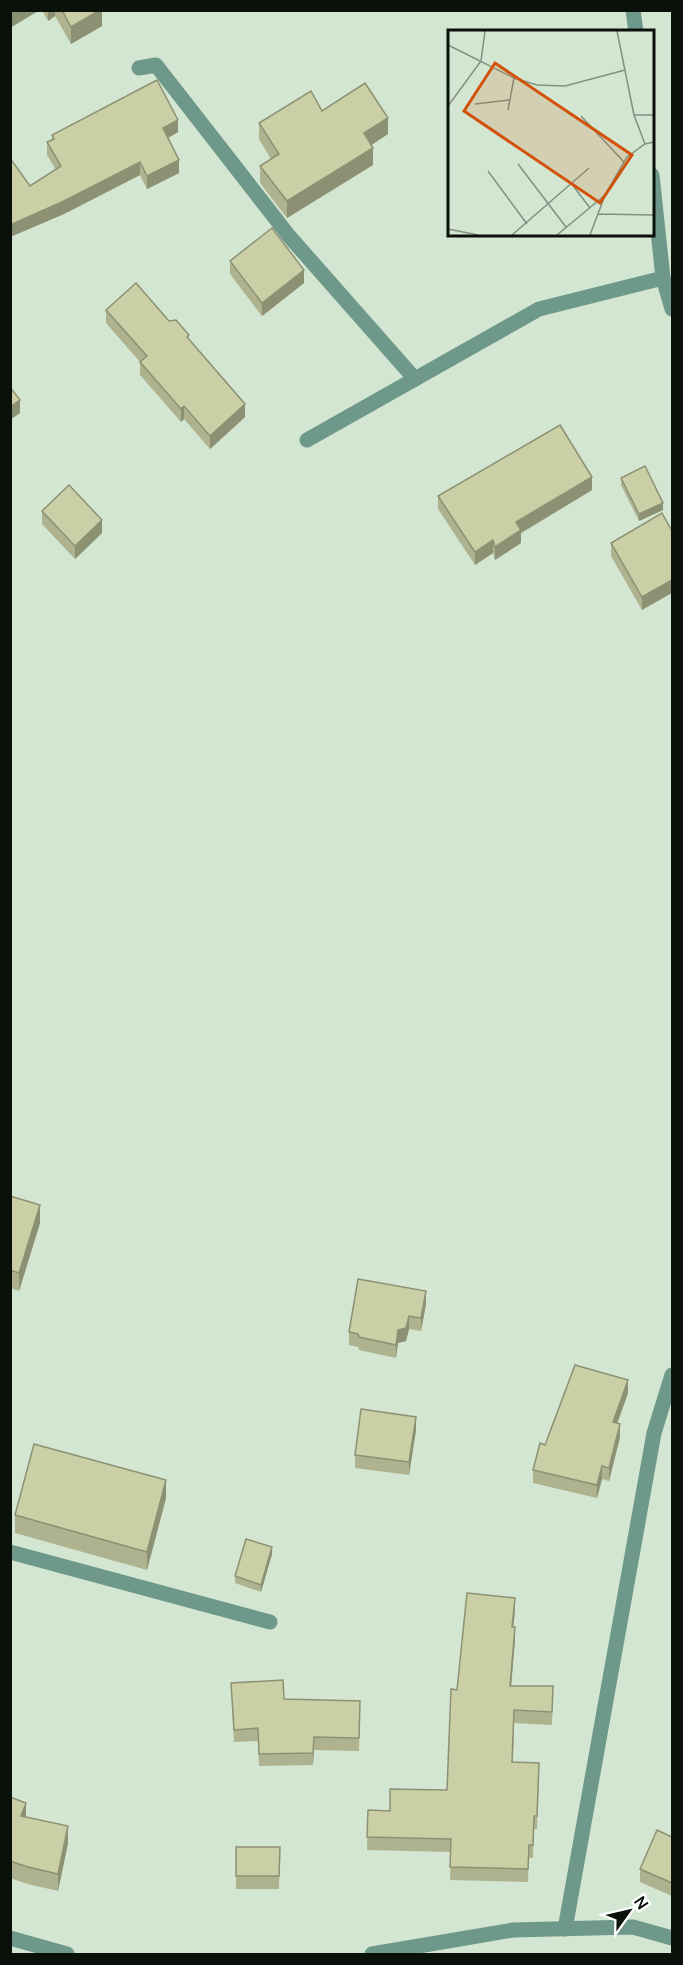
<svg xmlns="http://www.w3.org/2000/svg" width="683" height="1965" font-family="Manrope,sans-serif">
<rect width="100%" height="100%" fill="#d3e6d1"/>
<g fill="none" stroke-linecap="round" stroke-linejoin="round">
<g stroke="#6e9889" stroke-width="15">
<polyline points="633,10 636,32"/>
<polyline points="139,68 156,65 289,236 415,379"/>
<polyline points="652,175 663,278 672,309"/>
<polyline points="307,440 539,309 663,278"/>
<polyline points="10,1552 270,1622"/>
<polyline points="565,1929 654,1433 672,1375"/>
<polyline points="10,1938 67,1954"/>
<polyline points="372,1954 513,1930 633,1927 672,1938"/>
</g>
</g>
<g fill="#aeb28f">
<polygon points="42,10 102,10 102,26 71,44 55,16 48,21"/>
<polygon points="322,111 388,134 371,145 373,165 287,218 260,183 260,166 271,159 259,139 259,123"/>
<polygon points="178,132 167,138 179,173 147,189 140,175 64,214 10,237 10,158 30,186 56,170 47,155 47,142 52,140 52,135"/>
<polygon points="230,261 304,283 262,316 230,274"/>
<polygon points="106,310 169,321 189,339 245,417 210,449 184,419 181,422 140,375 140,362 106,323"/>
<polygon points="621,478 663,510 639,521 621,485"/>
<polygon points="592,490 521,533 521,543 495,560 493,553 475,565 438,509 438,496"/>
<polygon points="42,511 102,533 75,559 42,524"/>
<polygon points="672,531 642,610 611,556 611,543"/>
<polygon points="10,1196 40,1223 19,1291 10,1288"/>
<polygon points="426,1304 421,1331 409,1329 406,1341 398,1343 396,1358 359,1350 358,1347 349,1345 349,1332"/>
<polygon points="628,1393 617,1424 620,1437 609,1481 602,1479 597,1498 533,1483 533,1470 545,1445"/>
<polygon points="416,1430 409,1475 355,1468 355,1455"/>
<polygon points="166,1498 147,1570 15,1533 15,1515"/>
<polygon points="272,1554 261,1592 235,1583 235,1576"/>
<polygon points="515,1611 513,1627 515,1640 511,1686 553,1686 552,1725 514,1723 513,1762 539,1775 537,1829 534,1829 533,1858 529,1858 528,1882 450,1880 451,1852 367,1850 368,1810 390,1811 447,1790 457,1690"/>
<polygon points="231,1683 284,1699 360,1701 359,1751 314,1750 313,1765 259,1766 258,1741 234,1742"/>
<polygon points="10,1797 26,1817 68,1843 58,1891 28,1884 10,1878"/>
<polygon points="672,1837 672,1896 640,1882 640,1869"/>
<polygon points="236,1847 280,1847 279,1889 236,1889"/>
</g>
<g fill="#8d9174">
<polygon points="11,10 40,10 10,28 10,11"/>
<polygon points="48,10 55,10 55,16 48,21"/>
<polygon points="100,10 102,10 102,26 71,44 71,27"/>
<polygon points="388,118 388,134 364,150 364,133"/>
<polygon points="178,120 178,132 163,141 163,128"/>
<polygon points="373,148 373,165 287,218 287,201"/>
<polygon points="179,160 179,173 147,189 147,176"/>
<polygon points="140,162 140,175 64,214 10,237 10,225"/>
<polygon points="304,270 304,283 262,316 262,303"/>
<polygon points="20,400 20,413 10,420 10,407"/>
<polygon points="245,404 245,417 210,449 210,436"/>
<polygon points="184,406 184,419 181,422 181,409"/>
<polygon points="592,477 592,490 521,533 521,543 495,560 495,547 516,522"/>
<polygon points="663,503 663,510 639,521 639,514"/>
<polygon points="102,520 102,533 75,559 75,546"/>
<polygon points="493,540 493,553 475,565 475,552"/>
<polygon points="672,580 672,593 642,610 642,597"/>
<polygon points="40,1205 40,1223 19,1291 19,1273"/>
<polygon points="426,1291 426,1304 421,1331 421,1318"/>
<polygon points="409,1316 409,1329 406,1341 398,1343 396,1358 396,1345 398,1330"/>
<polygon points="628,1380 628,1393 613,1435 613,1422"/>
<polygon points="416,1417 416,1430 409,1475 409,1462"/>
<polygon points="620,1424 620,1437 609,1481 609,1468"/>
<polygon points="602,1466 602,1479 597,1498 597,1485"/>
<polygon points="166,1480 166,1498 147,1570 147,1552"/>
<polygon points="272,1547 272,1554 261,1592 261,1585"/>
<polygon points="515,1598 515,1611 512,1640 512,1627"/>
<polygon points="515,1627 515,1640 510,1698 510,1686"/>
<polygon points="314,1737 314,1750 313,1765 313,1753"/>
<polygon points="26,1803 26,1819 21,1816"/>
<polygon points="68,1826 68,1843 58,1891 58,1874"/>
</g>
<g fill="#cacfa6" stroke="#8d9174" stroke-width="1.5">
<polygon points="62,10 100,10 71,27"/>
<polygon points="157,80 178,120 163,128 179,160 147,176 140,162 64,201 10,225 10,158 30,186 61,166 47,142 54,139 52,135"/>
<polygon points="365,83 388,118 364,133 373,148 287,201 260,166 279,154 259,123 311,91 322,111"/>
<polygon points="272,228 304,270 262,303 230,261"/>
<polygon points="136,283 169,321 176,320 189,335 187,337 245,404 210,436 184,406 181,409 140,362 147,356 106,310"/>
<polygon points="10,387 20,400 10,407"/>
<polygon points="560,425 592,477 516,522 521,530 495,547 493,540 475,552 438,496"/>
<polygon points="645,466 663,503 639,514 621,478"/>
<polygon points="69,485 102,520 75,546 42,511"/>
<polygon points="662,513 672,531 672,580 642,597 611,543"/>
<polygon points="10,1196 40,1205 19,1273 10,1270"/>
<polygon points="358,1279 426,1291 421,1318 409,1316 406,1328 398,1330 396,1345 359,1337 358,1334 349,1332"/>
<polygon points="575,1365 628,1380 613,1422 620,1424 609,1468 602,1466 597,1485 533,1470 540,1443 545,1445"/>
<polygon points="361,1409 416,1417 409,1462 355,1455"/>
<polygon points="34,1444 166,1480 147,1552 15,1515"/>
<polygon points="246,1539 272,1547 261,1585 235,1576"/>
<polygon points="467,1593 515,1598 512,1627 515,1627 510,1686 553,1686 552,1712 514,1710 512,1762 539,1763 537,1816 534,1816 533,1845 529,1845 528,1869 450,1867 451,1839 367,1837 368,1810 390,1811 390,1789 447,1790 451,1689 457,1690"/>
<polygon points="283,1680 284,1699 360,1701 359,1738 314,1737 313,1753 259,1754 258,1728 234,1730 231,1683"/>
<polygon points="10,1797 26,1803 21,1816 68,1826 58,1874 28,1867 10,1861"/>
<polygon points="657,1830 672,1837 672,1883 640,1869"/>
<polygon points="236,1847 280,1847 279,1876 236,1876"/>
</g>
<g transform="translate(448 30)">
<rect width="206" height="206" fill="#d3e6d1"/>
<path fill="none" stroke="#839081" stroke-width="1.5" d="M169,1l17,84 11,29M0,15l66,33 23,7 28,1 60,-16M27,74l34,-4M0,76l33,-45 4,-30M60,80l6,-32M186,85h20M133,86l43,46M70,134l48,63M40,141l39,53M123,153l19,25M150,184l56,1M0,199l30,6M64,205l77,-67M109,205l48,-40 22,-38 18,-13 9,-2M142,205l14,-37"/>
<path fill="#d2520c" fill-opacity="0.15" stroke="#d2520c" stroke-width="3" d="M47,33l137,92 -32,48 -136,-92z"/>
<rect width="206" height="206" fill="none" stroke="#0a100a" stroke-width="3"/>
</g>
<rect width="683" height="1965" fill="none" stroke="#0a100a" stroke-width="24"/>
<g transform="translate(629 1911) rotate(56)" stroke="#ffffff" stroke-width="4.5" paint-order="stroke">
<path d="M0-4.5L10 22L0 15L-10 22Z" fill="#0a100a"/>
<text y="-9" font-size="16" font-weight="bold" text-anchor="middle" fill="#0a100a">N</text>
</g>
</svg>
